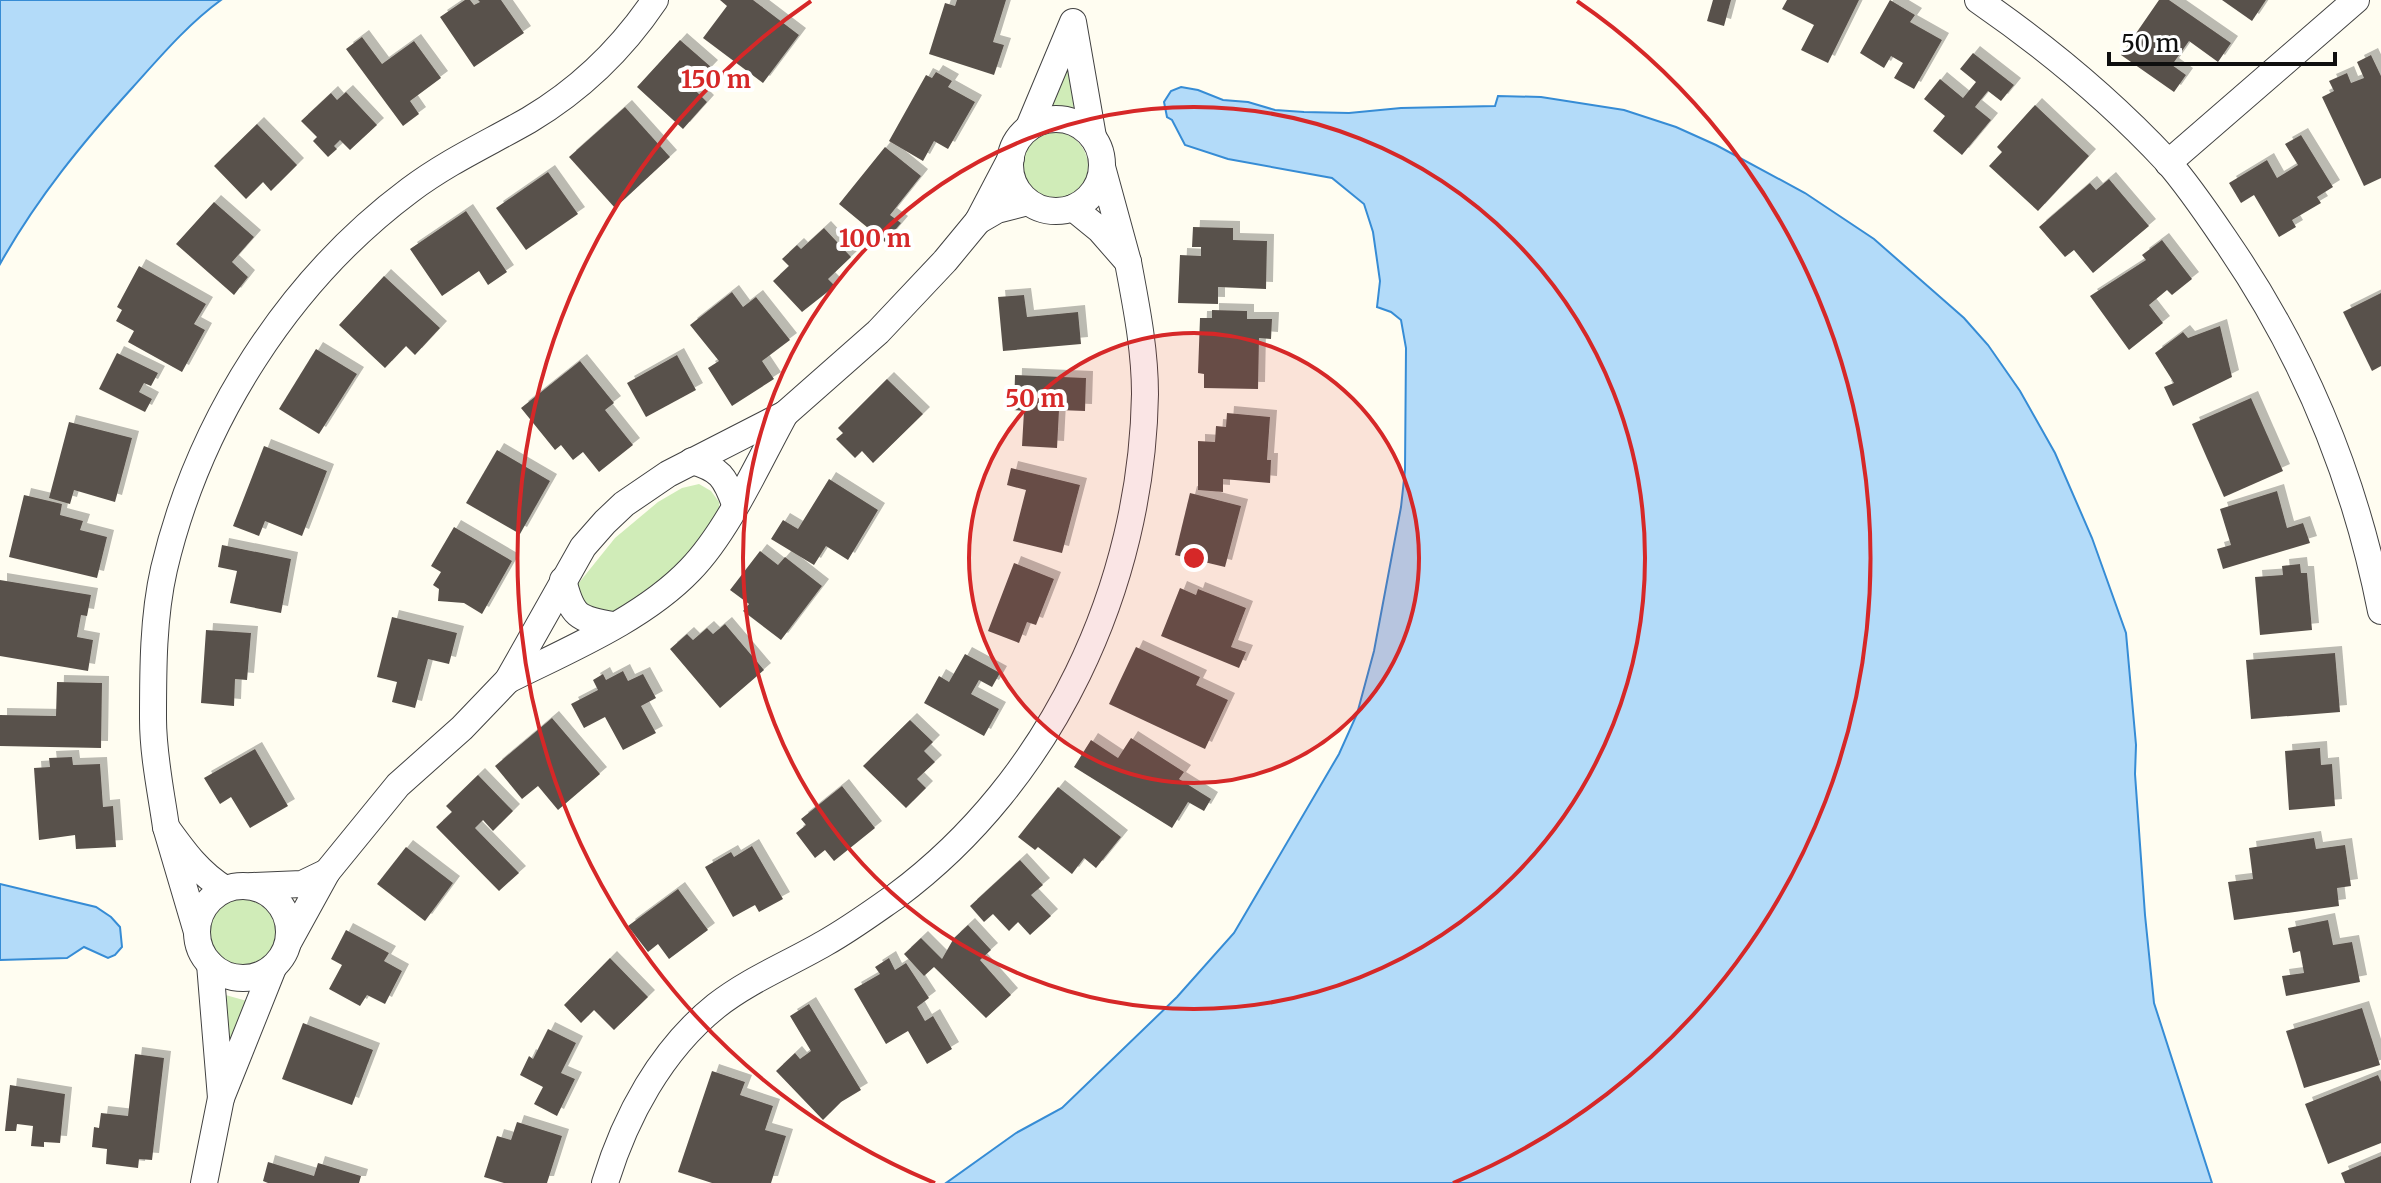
<svg xmlns="http://www.w3.org/2000/svg" width="2381" height="1183" font-family="Merriweather,serif">
<defs>
<filter id="shadow"><feDropShadow dx="7" dy="-7" stdDeviation="0" flood-color="#0004"/></filter>
</defs>
<rect width="100%" height="100%" fill="#fffdf1"/>
<g fill="#d0ecb8">
<polygon points="1067,61 1074,109 1047,106"/>
<circle cx="1054" cy="166" r="34"/>
<polygon points="699,484 711,491 719,502 720,514 693,556 609,619 578,604 578,584 615,538 658,502 682,488"/>
<circle cx="241" cy="935" r="36"/>
<polygon points="222,994 247,1001 228,1043"/>
</g>
<g fill="#b3dbf9" stroke="#368cd5" stroke-width="2">
<path d="M0,0h221c-33,24 -61,57 -88,87 -50,55 -96,111 -133,177z"/>
<polygon points="1181,87 1198,90 1223,100 1248,102 1275,110 1304,112 1349,113 1401,108 1495,106 1498,96 1541,97 1624,110 1676,127 1716,145 1805,193 1874,239 1964,318 1988,345 2020,391 2055,453 2092,538 2126,633 2136,745 2135,774 2145,915 2154,1003 2212,1183 946,1183 1016,1133 1062,1108 1177,997 1234,933 1339,754 1357,714 1374,651 1401,507 1405,470 1406,348 1401,320 1391,312 1377,307 1380,281 1373,232 1364,204 1332,178 1228,159 1185,145 1172,120 1167,117 1164,102 1171,91"/>
<polygon points="0,884 96,907 111,917 120,927 122,947 115,955 108,958 84,947 67,958 0,960"/>
</g>
<g fill="#59514b" filter="url(#shadow)">
<polygon points="465,0 470,0 474,5 480,2 478,0 501,0 524,33 474,67 440,17"/>
<polygon points="720,0 753,0 799,35 763,83 703,38 727,6"/>
<polygon points="957,0 1006,0 993,42 1004,45 994,75 929,54 945,3 955,6"/>
<polygon points="1713,0 1731,0 1724,26 1707,21"/>
<polygon points="1787,0 1859,0 1828,63 1801,50 1814,25 1782,9"/>
<polygon points="1890,0 1915,15 1910,22 1942,40 1914,89 1894,78 1903,63 1891,56 1884,68 1860,53"/>
<polygon points="2159,0 2169,0 2231,43 2218,62 2189,41 2172,65 2186,75 2174,92 2121,55"/>
<polygon points="2222,0 2266,0 2252,21"/>
<polygon points="362,37 382,64 414,41 441,78 410,101 419,114 403,126 346,49"/>
<polygon points="680,40 711,67 692,87 707,102 683,129 637,87"/>
<polygon points="1973,53 2014,85 2001,101 1988,91 1975,107 1991,120 1962,155 1933,131 1945,116 1924,99 1940,79 1963,98 1976,82 1960,69"/>
<polygon points="2371,55 2381,76 2381,178 2364,186 2322,97 2334,91 2329,81 2347,73 2351,83 2364,78 2357,62"/>
<polygon points="936,72 952,81 948,87 975,102 948,149 934,141 923,161 889,141 926,75 932,78"/>
<polygon points="346,92 377,125 350,150 340,140 334,146 337,149 328,157 313,141 317,137 301,121 331,93 337,100"/>
<polygon points="2035,105 2089,156 2038,211 1989,166 2002,152 1997,147"/>
<polygon points="625,107 670,157 615,208 569,157"/>
<polygon points="257,124 297,165 271,191 263,182 246,199 214,166"/>
<polygon points="2301,135 2333,187 2317,197 2321,203 2292,220 2296,227 2279,237 2254,195 2241,203 2229,183 2267,160 2277,178 2298,165 2285,144"/>
<polygon points="885,147 921,176 890,215 901,223 885,242 839,204"/>
<polygon points="548,172 578,214 526,250 496,208"/>
<polygon points="2109,179 2149,226 2093,273 2074,250 2065,257 2039,227 2090,183 2096,190"/>
<polygon points="214,202 254,237 232,262 248,277 234,295 176,244"/>
<polygon points="466,211 507,272 488,285 479,271 442,296 410,249"/>
<polygon points="1193,227 1233,228 1233,240 1267,241 1266,289 1218,287 1218,304 1178,303 1180,255 1201,256 1201,247 1192,247"/>
<polygon points="824,228 851,257 828,279 835,286 802,312 773,281 789,266 782,259 797,245 801,249"/>
<polygon points="2162,240 2192,279 2172,295 2167,290 2149,305 2163,323 2129,350 2090,296 2146,260 2142,255"/>
<polygon points="139,266 206,304 194,324 205,330 182,372 128,342 134,331 116,321 122,310 117,307"/>
<polygon points="384,276 440,328 415,355 406,346 385,368 339,325"/>
<polygon points="732,292 743,307 756,297 790,340 762,361 774,379 732,406 708,368 719,361 690,325"/>
<polygon points="2381,293 2381,366 2372,371 2343,312"/>
<polygon points="1024,295 1027,317 1078,312 1081,344 1003,351 998,297"/>
<polygon points="1212,310 1247,311 1247,319 1272,319 1271,339 1259,338 1258,389 1204,388 1204,374 1198,373 1200,318 1212,318"/>
<polygon points="2220,326 2232,377 2173,406 2164,387 2174,383 2155,353 2183,332 2188,338"/>
<polygon points="316,349 357,374 319,434 279,409"/>
<polygon points="117,353 158,373 151,386 144,383 139,392 152,399 145,412 99,389"/>
<polygon points="677,355 696,390 646,417 627,383"/>
<polygon points="580,361 614,403 605,410 633,445 599,472 583,452 573,460 561,445 555,450 521,408"/>
<polygon points="1015,375 1086,378 1085,411 1059,410 1057,448 1022,446 1024,411 1014,410"/>
<polygon points="887,379 923,414 873,463 862,451 855,458 836,439 843,433 838,428"/>
<polygon points="2251,398 2283,471 2224,497 2192,424"/>
<polygon points="1227,413 1270,417 1267,460 1271,460 1270,483 1223,479 1223,492 1198,490 1198,441 1215,442 1216,426 1226,427"/>
<polygon points="69,422 132,438 115,502 74,490 70,504 49,498"/>
<polygon points="264,446 327,471 302,536 265,521 259,536 233,526"/>
<polygon points="497,450 550,481 520,534 466,503"/>
<polygon points="1011,468 1080,485 1062,553 1013,541 1026,490 1007,485"/>
<polygon points="829,479 878,510 848,560 826,546 814,565 771,539 783,520 798,529"/>
<polygon points="2277,491 2287,528 2303,523 2310,543 2223,569 2217,549 2231,545 2220,509"/>
<polygon points="1190,493 1241,506 1225,567 1175,555"/>
<polygon points="24,495 62,504 60,515 83,521 80,530 107,537 97,578 9,557"/>
<polygon points="454,527 512,561 482,614 464,603 438,601 439,589 433,585 441,572 431,566"/>
<polygon points="222,545 291,559 281,613 230,603 237,571 218,567"/>
<polygon points="760,551 778,565 785,557 822,586 781,640 743,611 749,604 730,590"/>
<polygon points="1014,563 1054,579 1036,625 1027,622 1019,643 988,631"/>
<polygon points="2300,564 2301,573 2307,573 2312,630 2260,635 2255,577 2283,575 2282,566"/>
<polygon points="0,580 91,595 87,616 81,615 77,637 93,640 88,671 0,656"/>
<polygon points="1180,588 1196,595 1198,589 1246,608 1231,647 1246,652 1239,668 1161,636"/>
<polygon points="392,617 457,633 449,664 428,659 415,708 392,702 397,682 377,677"/>
<polygon points="725,624 764,670 720,708 670,649 687,634 693,640 707,628 713,634"/>
<polygon points="206,630 251,633 247,680 235,679 234,706 201,703"/>
<polygon points="1136,647 1200,677 1196,685 1228,700 1205,749 1109,704"/>
<polygon points="2335,653 2340,712 2251,719 2246,660"/>
<polygon points="965,654 1000,673 992,687 979,680 971,694 999,709 984,736 924,703 939,676 949,682"/>
<polygon points="623,671 628,681 643,674 656,698 641,706 656,733 623,750 605,717 584,728 571,704 598,690 593,680 603,674 606,680"/>
<polygon points="57,682 102,683 101,748 0,746 0,715 56,716"/>
<polygon points="552,718 600,774 558,810 538,786 522,799 495,766"/>
<polygon points="910,720 933,742 924,751 935,762 917,779 926,788 906,808 863,766"/>
<polygon points="1131,738 1184,772 1179,779 1211,799 1204,811 1188,802 1172,828 1074,767 1091,740 1118,758"/>
<polygon points="2320,748 2321,765 2332,764 2335,806 2289,810 2285,751"/>
<polygon points="255,749 288,806 250,828 231,797 220,804 204,778"/>
<polygon points="72,757 73,765 100,764 103,807 113,806 116,847 76,849 75,835 39,840 34,768 50,767 49,758"/>
<polygon points="478,775 513,811 493,831 483,820 475,828 519,873 499,891 436,827 452,812 446,806"/>
<polygon points="842,786 875,828 834,861 825,850 815,858 796,833 806,825 801,819"/>
<polygon points="1058,787 1121,837 1096,868 1084,858 1072,874 1038,847 1035,850 1018,837"/>
<polygon points="2314,838 2316,849 2345,845 2351,886 2337,888 2339,906 2234,920 2228,882 2253,879 2249,848"/>
<polygon points="752,846 783,899 759,912 755,905 733,917 705,867 731,852 734,857"/>
<polygon points="406,847 453,883 425,921 377,884"/>
<polygon points="1020,860 1043,885 1031,895 1051,916 1030,935 1018,922 1009,931 993,914 984,922 970,906"/>
<polygon points="678,889 708,930 669,959 658,944 648,952 628,926"/>
<polygon points="2328,920 2333,945 2352,942 2360,982 2286,996 2282,976 2304,973 2300,951 2293,953 2288,928"/>
<polygon points="968,925 991,950 980,960 1011,995 986,1018 934,967 924,976 904,954 921,938 942,959 954,938"/>
<polygon points="346,930 389,953 384,961 402,971 385,1004 367,995 360,1006 329,989 342,965 331,959"/>
<polygon points="610,958 648,997 614,1030 594,1010 581,1023 564,1005"/>
<polygon points="889,958 895,970 906,963 929,998 917,1007 925,1021 933,1016 952,1049 927,1064 908,1031 886,1044 854,989 880,974 875,967"/>
<polygon points="809,1004 861,1090 841,1102 823,1120 776,1071 795,1053 800,1059 811,1051 790,1016"/>
<polygon points="2362,1008 2380,1065 2304,1088 2286,1031"/>
<polygon points="303,1023 373,1050 352,1105 282,1079"/>
<polygon points="548,1029 576,1043 561,1073 575,1079 557,1116 534,1104 543,1087 520,1075 529,1056 533,1059"/>
<polygon points="135,1054 164,1058 152,1160 139,1159 138,1168 106,1164 107,1149 92,1147 94,1127 99,1128 101,1113 128,1116"/>
<polygon points="712,1071 745,1082 740,1095 773,1106 765,1130 786,1136 771,1183 712,1183 678,1172"/>
<polygon points="2378,1075 2381,1082 2381,1143 2328,1164 2305,1104"/>
<polygon points="10,1085 65,1094 60,1143 44,1142 44,1147 31,1146 33,1126 17,1124 16,1131 5,1131"/>
<polygon points="517,1122 562,1136 547,1183 504,1183 484,1177 497,1136 511,1140"/>
<polygon points="2381,1156 2381,1183 2345,1183 2341,1173"/>
<polygon points="268,1162 314,1176 318,1163 361,1176 359,1183 268,1183 263,1181"/>
</g>
<g fill="none" stroke-linecap="round" stroke-linejoin="round">
<defs>
<g id="minor">
<path d="M1978,0c68,47 132,100 189,161 22,25 42,55 61,83 76,111 127,235 153,367"/>
<circle cx="1056" cy="165" r="46"/>
<polyline points="1029,127 1073,22 1093,137"/>
<polyline points="1011,158 978,221 997,210 1028,202"/>
<polyline points="2168,163 2356,0"/>
<polyline points="1073,208 1100,230 1128,262 1102,167"/>
<path d="M692,461c28,8 33,16 43,43"/>
<path d="M563,580c9,36 14,39 50,45"/>
<path d="M508,680c60,-30 135,-61 182,-110 38,-39 68,-107 95,-156"/>
<path d="M166,827c-5,-35 -13,-72 -13,-108 0,-49 0,-102 11,-150 35,-148 124,-288 246,-379 39,-29 77,-46 119,-70 52,-31 93,-71 126,-120"/>
<polyline points="327,872 398,785 462,728 508,680 583,547 605,522 624,504 668,474 785,414 878,332 945,261 978,221"/>
<circle cx="243" cy="932" r="46"/>
<polyline points="253,886 302,884 327,872 289,941"/>
<path d="M197,932l-31,-105c18,25 33,46 59,62"/>
<polyline points="210,964 221,1098 273,968"/>
<polyline points="204,1183 221,1098"/>
<path d="M605,1183c20,-66 56,-133 111,-177 33,-26 73,-42 109,-63 25,-14 48,-31 71,-47 156,-116 246,-310 249,-502 0,-45 -9,-89 -17,-132"/>
</g>
</defs>
<use href="#minor" stroke="#424242" stroke-width="28"/>
<use href="#minor" stroke="#fff" stroke-width="26"/>
</g>
<circle cx="1194" cy="558" r="225" fill="#d62828" fill-opacity=".12"/>
<g fill="none" stroke="#d62828" stroke-width="4">
<circle cx="1194" cy="558" r="225"/>
<circle cx="1194" cy="558" r="451"/>
<path d="M935 1183A676 676 0 0 1 811 1M1577 1A676 676 0 0 1 1453 1183"/>
</g>
<circle cx="1194" cy="558" r="12" fill="#d62828" stroke="#fff" stroke-width="4"/>
<g font-size="24" text-anchor="middle" font-weight="bold" fill="#d62828" stroke="#fff" stroke-width="8" stroke-linejoin="round" paint-order="stroke">
<text x="716" y="88">150 m</text>
<text x="875" y="247">100 m</text>
<text x="1035" y="407">50 m</text>
</g>
<path d="M2109 52v12h226v-12" fill="none" stroke="#0f0f0f" stroke-width="4"/>
<text x="2121" y="52" font-size="24" fill="#0f0f0f" stroke="#ffffff" stroke-width="6" paint-order="stroke">50 m</text>
</svg>
